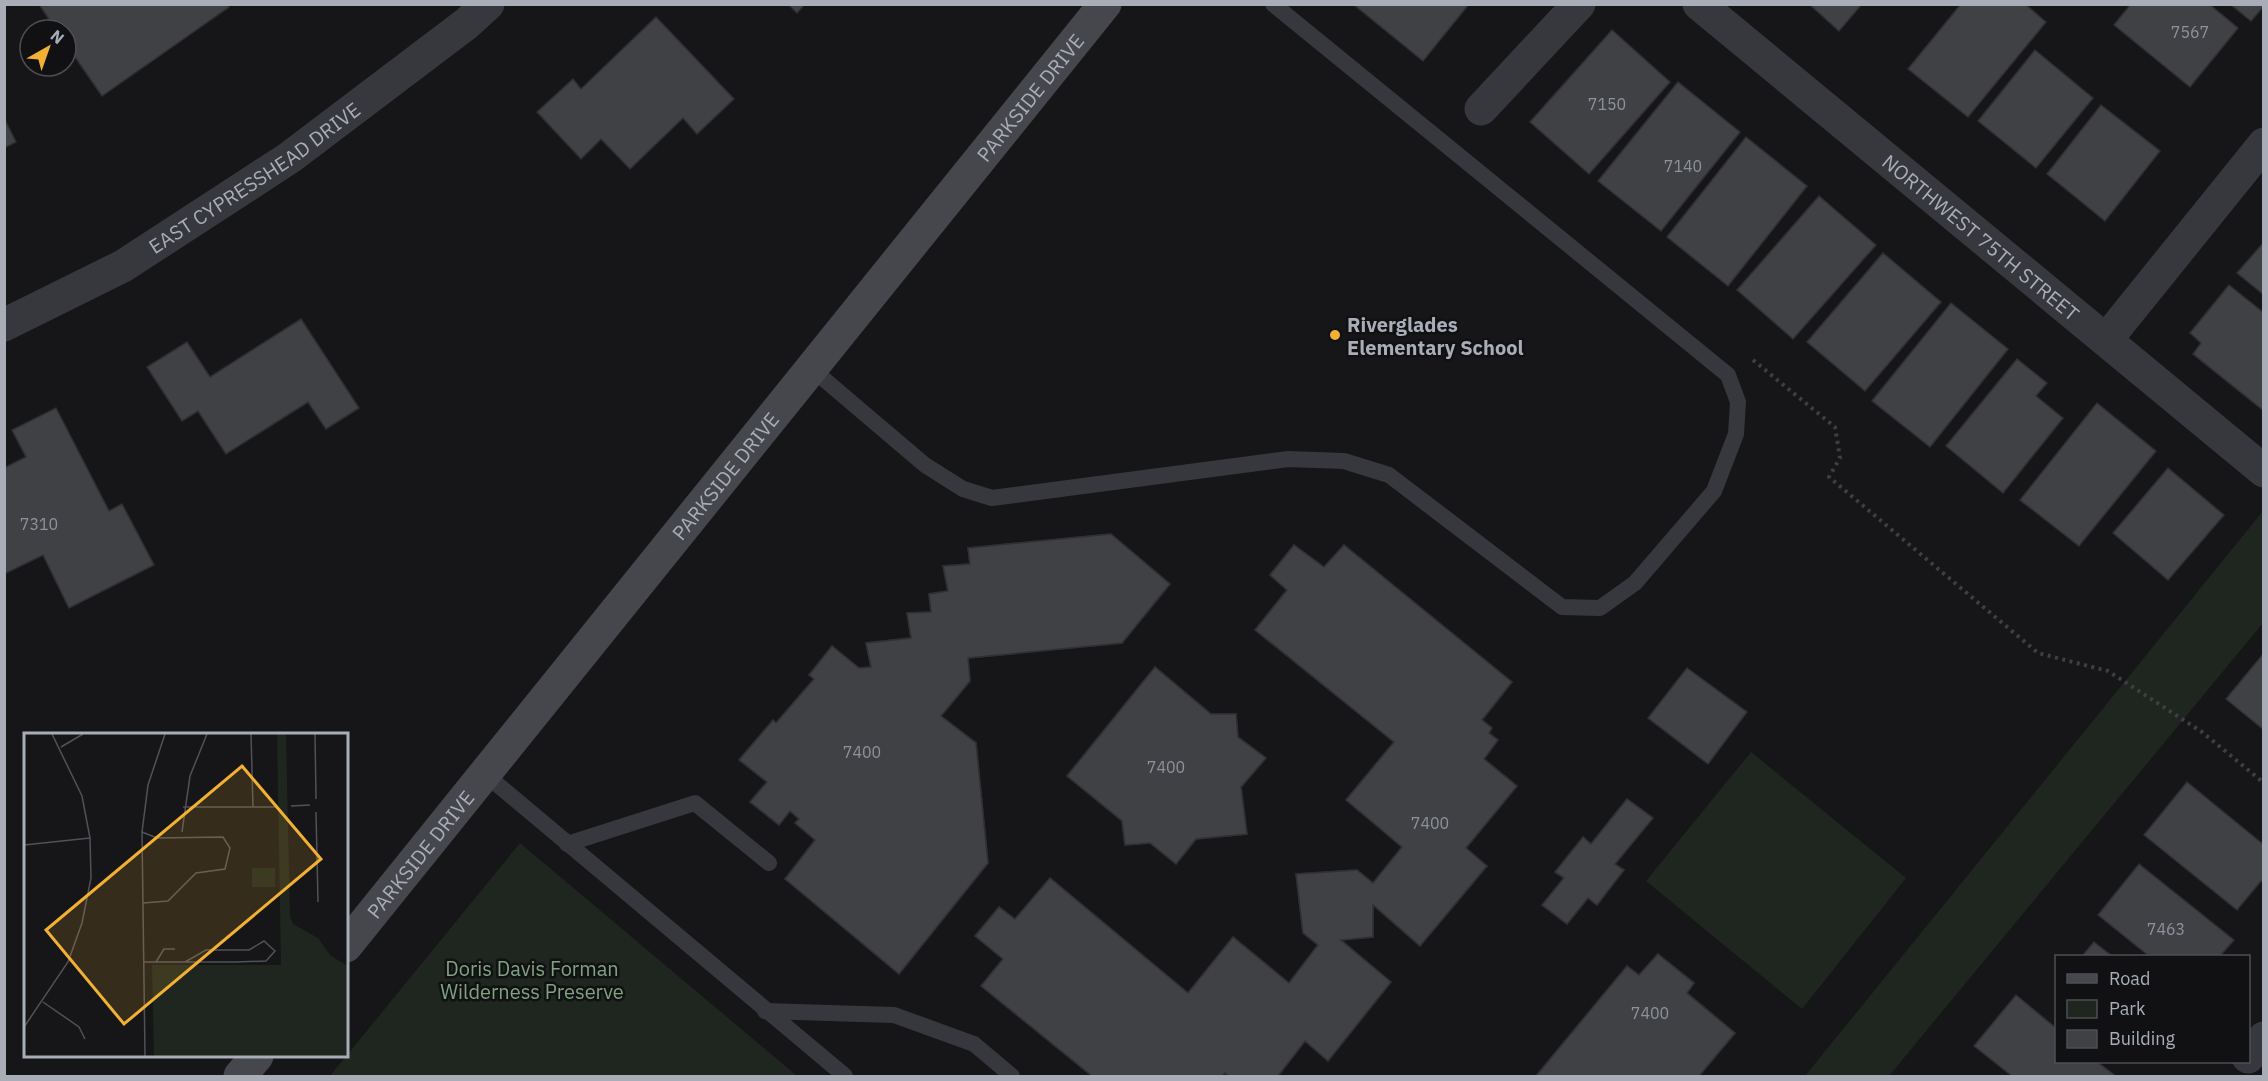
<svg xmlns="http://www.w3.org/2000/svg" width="2268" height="1081" font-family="'IBM Plex Sans',sans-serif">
<rect width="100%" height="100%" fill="#161618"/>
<g fill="#1e261f">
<polygon points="2263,511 2263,623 1889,1076 1805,1076"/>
<polygon points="1751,752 1906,878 1802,1009 1646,881"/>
<polygon points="520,843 797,1076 330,1076"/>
</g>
<g fill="#404145" stroke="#303034" stroke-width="1.5">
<polygon points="39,4 227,4 229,7 102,96 66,44 66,30 56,30"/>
<polygon points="788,4 805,4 797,13"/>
<polygon points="1353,4 1469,4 1423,61"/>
<polygon points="1809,4 1862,4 1839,31"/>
<polygon points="1961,4 2025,4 2046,22 1968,117 1908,69"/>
<polygon points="2131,4 2209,4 2238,28 2190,87 2114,25"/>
<polygon points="2230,4 2264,4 2264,6 2251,21"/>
<polygon points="656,17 734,99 697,134 683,118 630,169 601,139 581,159 537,112 573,79 581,89"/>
<polygon points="1612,30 1670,82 1589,174 1530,122"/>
<polygon points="2035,50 2093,98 2036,168 1978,121"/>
<polygon points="1678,82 1740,132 1661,231 1598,181"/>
<polygon points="2101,105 2160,151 2105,221 2047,174"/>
<polygon points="4,118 16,142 4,148"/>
<polygon points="1746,137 1807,186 1728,286 1667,237"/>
<polygon points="1819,196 1876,245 1793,339 1737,290"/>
<polygon points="2264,242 2264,295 2237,273"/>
<polygon points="1883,253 1941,302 1865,391 1807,342"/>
<polygon points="2229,285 2264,313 2264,411 2193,354 2201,343 2190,333"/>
<polygon points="1951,303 2008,349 1930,447 1872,401"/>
<polygon points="301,319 359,408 326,429 308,402 226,454 198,411 182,421 147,367 187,342 210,377"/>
<polygon points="2017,359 2047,383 2036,396 2063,418 2003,493 1946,446"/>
<polygon points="2097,403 2156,451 2079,546 2020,500"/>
<polygon points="56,408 109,511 122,504 154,565 69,608 43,555 4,574 4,468 26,457 12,430"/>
<polygon points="2168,468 2224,515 2168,580 2113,533"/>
<polygon points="1111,534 1170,584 1122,643 968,658 970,681 941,716 976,743 988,863 899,974 785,879 815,840 795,823 799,819 790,811 779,825 750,802 767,782 739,760 773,720 776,723 814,679 809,675 832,646 859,668 871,667 866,643 911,638 907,613 931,612 929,594 948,591 943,566 970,564 968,548"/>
<polygon points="1111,534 1170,584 1122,643 968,658 970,681 941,716 976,743 988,863 899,974 785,879 815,840 795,823 799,819 790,811 779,825 750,802 767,782 739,760 773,720 776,723 814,679 809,675 832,646 859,668 871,667 866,643 911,638 907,613 931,612 929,594 948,591 943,566 970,564 968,548"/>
<polygon points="1294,545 1324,567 1344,545 1512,682 1482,720 1492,728 1489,733 1498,740 1484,759 1517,786 1466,848 1487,866 1420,946 1373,905 1373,937 1341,940 1391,982 1328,1061 1305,1041 1278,1076 1229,1076 1225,1073 1222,1076 1092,1076 981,986 1003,959 975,936 999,907 1015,919 1050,878 1188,993 1233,937 1289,983 1318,945 1303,933 1296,874 1357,870 1373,883 1402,847 1346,800 1394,742 1255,630 1287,590 1270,575"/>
<polygon points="1294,545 1324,567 1344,545 1512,682 1482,720 1492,728 1489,733 1498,740 1484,759 1517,786 1466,848 1487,866 1420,946 1373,905 1373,937 1341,940 1391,982 1328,1061 1305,1041 1278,1076 1229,1076 1225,1073 1222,1076 1092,1076 981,986 1003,959 975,936 999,907 1015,919 1050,878 1188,993 1233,937 1289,983 1318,945 1303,933 1296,874 1357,870 1373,883 1402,847 1346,800 1394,742 1255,630 1287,590 1270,575"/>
<polygon points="2264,653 2264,730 2226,699"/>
<polygon points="1155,667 1211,714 1236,714 1238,737 1266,758 1241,787 1247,834 1196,839 1176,864 1150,843 1125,845 1122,821 1067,776"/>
<polygon points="1155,667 1211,714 1236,714 1238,737 1266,758 1241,787 1247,834 1196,839 1176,864 1150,843 1125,845 1122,821 1067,776"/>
<polygon points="1687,668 1747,712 1708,764 1648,718"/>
<polygon points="2187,782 2264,845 2264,883 2261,881 2237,910 2144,835"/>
<polygon points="1627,799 1653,818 1615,864 1624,870 1597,905 1588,898 1567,924 1542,905 1564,878 1555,872 1583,837 1591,844"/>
<polygon points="1627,799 1653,818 1615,864 1624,870 1597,905 1588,898 1567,924 1542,905 1564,878 1555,872 1583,837 1591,844"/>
<polygon points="2139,864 2234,940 2220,956 2149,956 2098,915"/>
<polygon points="2094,942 2112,956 2082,956"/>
<polygon points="1658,954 1694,983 1687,993 1735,1033 1699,1076 1536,1076 1627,966 1639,975"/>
<polygon points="1658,954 1694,983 1687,993 1735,1033 1699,1076 1536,1076 1627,966 1639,975"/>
<polygon points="2016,995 2056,1028 2056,1062 2097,1062 2116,1076 2012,1076 1974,1046"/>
</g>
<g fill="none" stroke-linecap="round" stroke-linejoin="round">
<polyline stroke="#3d3f44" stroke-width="4" stroke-dasharray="3 4.5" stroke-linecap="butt" points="1753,360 1835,427 1840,458 1829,477 2038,653 2108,671 2202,732 2264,783"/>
<g stroke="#37383d" stroke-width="16">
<polyline points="812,369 925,465 963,489 992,498 1288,459 1344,461 1389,475 1562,607 1600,608 1635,583 1714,491 1736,434 1738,402 1728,375 1273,4"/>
<polyline points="485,774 845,1076"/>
<polyline points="567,844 695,803 769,863"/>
<polyline points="765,1011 894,1015 974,1044 1012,1076"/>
</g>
<g stroke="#37383d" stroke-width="33">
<path id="s1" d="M1699,4l565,467"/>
<polyline points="1481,109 1579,4"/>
<path id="s2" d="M4,325l119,-59 166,-108 177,-134 22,-20"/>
<polyline points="2106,340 2264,144"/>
<polyline points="2248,1057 2264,1038"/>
</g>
<g stroke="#45474d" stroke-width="33">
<path id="s3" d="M346,946l759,-942"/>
<polyline points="240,1076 257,1056"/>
</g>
</g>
<circle fill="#f2b134" stroke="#111113" stroke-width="2" cx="1335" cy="335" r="6"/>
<g text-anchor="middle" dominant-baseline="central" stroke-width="5" stroke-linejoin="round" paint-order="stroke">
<g font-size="16" fill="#8e929b">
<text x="2190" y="32">7567</text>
<text x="1607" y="104">7150</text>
<text x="1683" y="166">7140</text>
<text x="39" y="524">7310</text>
<text x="862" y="752">7400</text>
<text x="1166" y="767">7400</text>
<text x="1430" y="823">7400</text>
<text x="2166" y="929">7463</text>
<text x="1650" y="1013">7400</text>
</g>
<g font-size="20" fill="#a8adb8" stroke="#111113">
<text stroke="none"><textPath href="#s3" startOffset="1090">PARKSIDE DRIVE</textPath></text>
<text stroke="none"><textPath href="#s2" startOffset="291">EAST CYPRESSHEAD DRIVE</textPath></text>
<text stroke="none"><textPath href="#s1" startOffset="366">NORTHWEST 75TH STREET</textPath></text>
<text stroke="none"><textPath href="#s3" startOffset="604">PARKSIDE DRIVE</textPath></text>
<text stroke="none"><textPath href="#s3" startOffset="118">PARKSIDE DRIVE</textPath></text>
</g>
<g font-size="20" font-weight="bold" fill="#a8adb8" stroke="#111113" text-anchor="start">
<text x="1347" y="324">Riverglades<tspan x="1347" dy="23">Elementary School</tspan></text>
</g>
<g font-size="20" fill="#7fa381" stroke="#111113">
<text x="532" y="968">Doris Davis Forman<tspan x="532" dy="23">Wilderness Preserve</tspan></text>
</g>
</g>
<g transform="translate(24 733)">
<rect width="324" height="324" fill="#161618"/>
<path d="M253,1h9l4,182 3,8 25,14 13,18 17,10v90h-194l-2,-91h129zM228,135h23v19h-23z" fill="#1e261f"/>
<path fill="none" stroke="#505258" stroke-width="1.5" d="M227,1l2,73M291,1l1,65M37,14l22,-13M267,73l19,-1M159,74h93M292,79l2,90M118,99l15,6 66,-1 7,11 -5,21 -29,4 -28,28 -25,2M158,99l8,-56 17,-42M0,112l66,-7M120,229h91l31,-1 9,-10 -11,-10 -15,9h-43l-21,12M132,229l8,-13h11M19,269l36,25 6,12M0,294l44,-65 14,-39 9,-45 -1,-40 -8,-42 -30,-62M121,323l-3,-224 6,-47 17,-51"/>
<path fill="#f2b134" fill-opacity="0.15" stroke="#f2b134" stroke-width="3" d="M218,33l79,93 -197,165 -78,-94z"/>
<rect width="324" height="324" fill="none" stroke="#a8adb8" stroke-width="3"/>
</g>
<rect width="2268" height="1081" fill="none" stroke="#a8adb8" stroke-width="12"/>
<rect x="2055" y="955" width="195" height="108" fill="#111113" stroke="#4d4f55" stroke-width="1.5"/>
<rect x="2067" y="974" width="30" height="9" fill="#45474d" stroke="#4d4f55" stroke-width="1.5"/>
<text x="2109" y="985" font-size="18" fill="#a8adb8">Road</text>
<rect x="2067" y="1000" width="30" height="18" fill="#1e261f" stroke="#4d4f55" stroke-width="1.5"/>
<text x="2109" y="1015" font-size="18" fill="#a8adb8">Park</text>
<rect x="2067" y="1030" width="30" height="18" fill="#404145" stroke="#4d4f55" stroke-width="1.5"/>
<text x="2109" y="1045" font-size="18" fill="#a8adb8">Building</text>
<g transform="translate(48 48) rotate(40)"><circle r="28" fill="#111113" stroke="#4d4f55" stroke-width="1.5"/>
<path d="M0-4.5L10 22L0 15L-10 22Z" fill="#f2b134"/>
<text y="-9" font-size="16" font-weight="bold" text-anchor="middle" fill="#a8adb8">N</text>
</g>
</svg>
